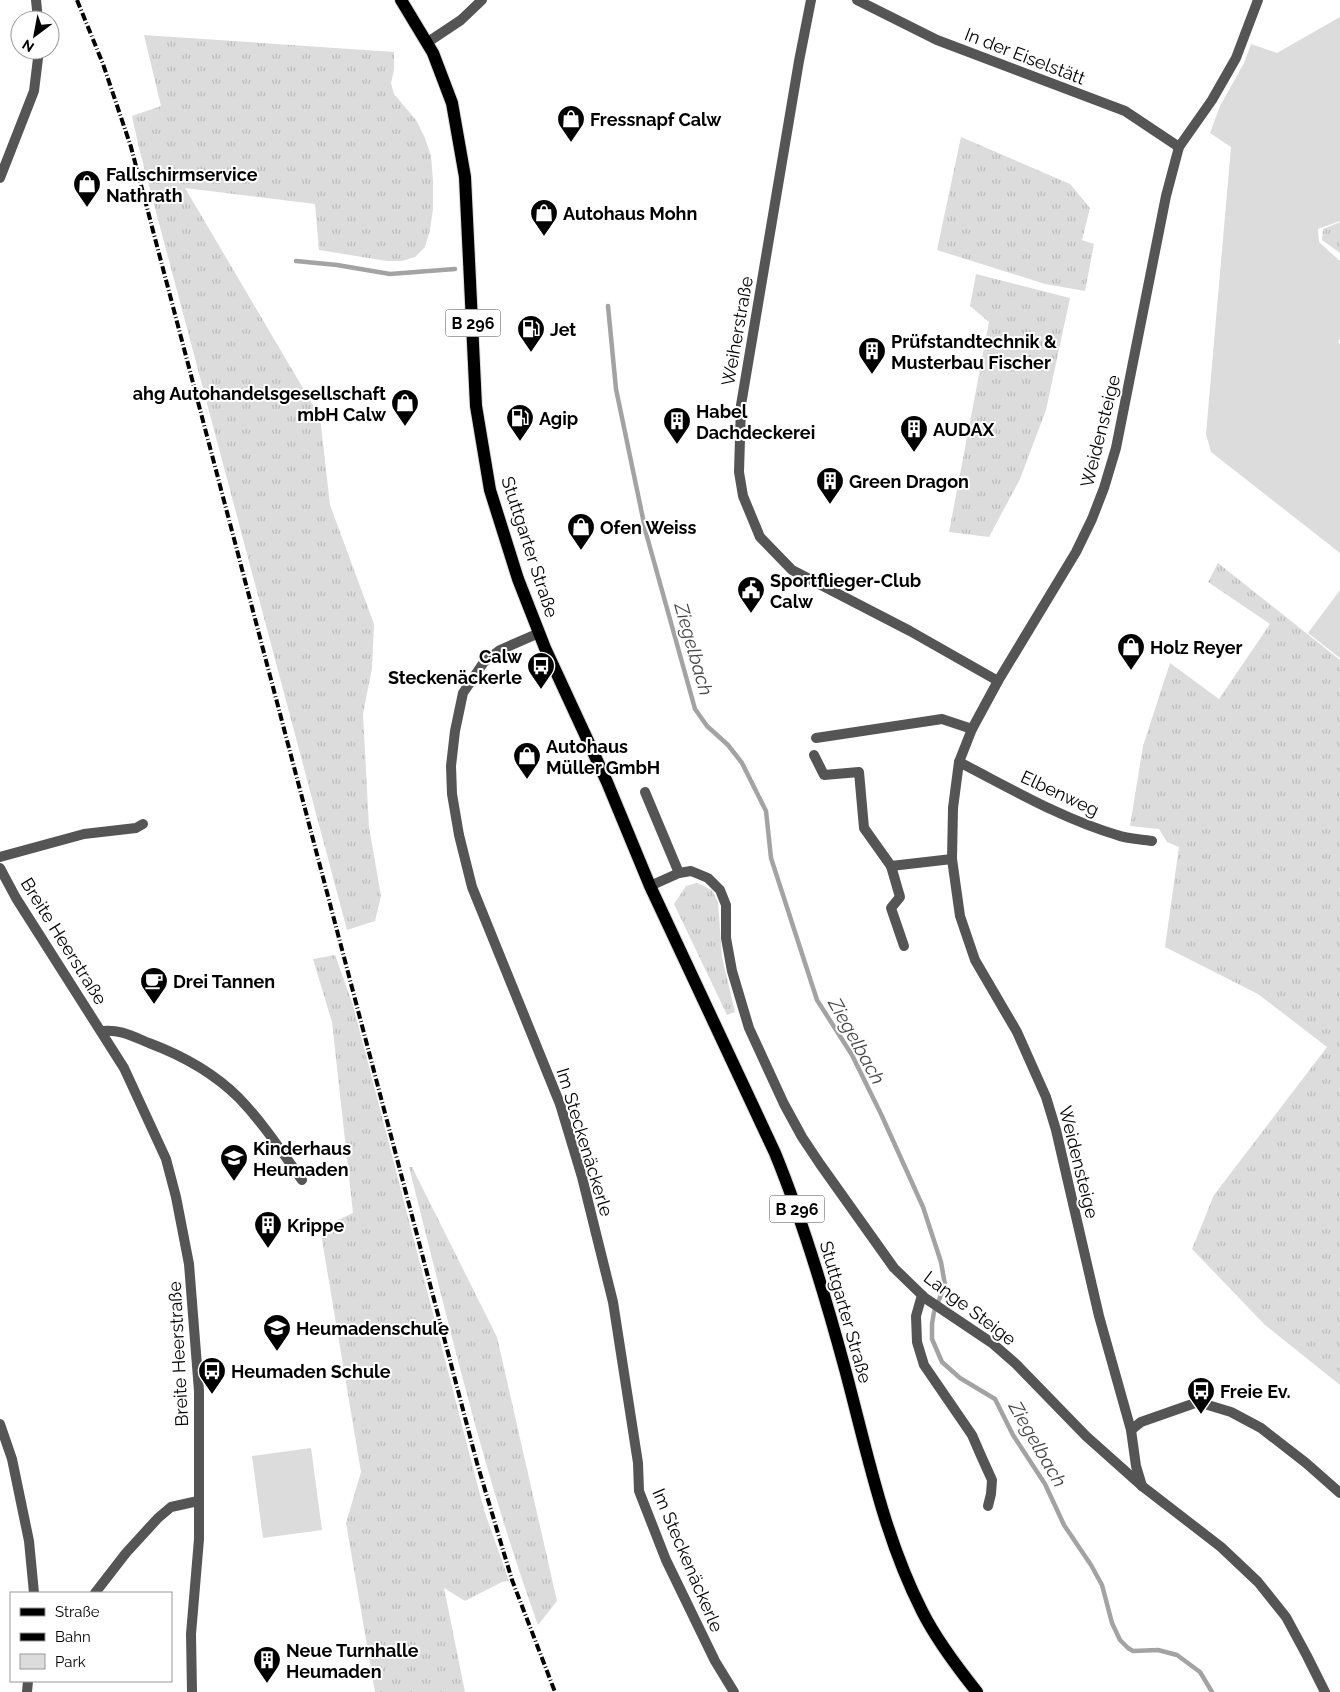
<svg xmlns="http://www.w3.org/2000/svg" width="1340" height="1692" font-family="Raleway,sans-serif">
<defs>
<pattern id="grass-tufts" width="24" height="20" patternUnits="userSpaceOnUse" patternTransform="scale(1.25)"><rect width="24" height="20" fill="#dcdcdc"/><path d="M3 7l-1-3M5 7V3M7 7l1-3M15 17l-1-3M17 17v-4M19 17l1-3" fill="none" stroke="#bbb"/></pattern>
</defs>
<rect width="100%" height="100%" fill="#fff"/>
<g fill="url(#grass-tufts)">
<polygon points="144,35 394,52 394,70 391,83 394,94 416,120 425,138 431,156 433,180 433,209 430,230 425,247 415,257 402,261 387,261 319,250 315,204 185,188 320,417 330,505 374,624 372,668 363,714 369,827 381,896 375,921 347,930 139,148 132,116 161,106"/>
<polygon points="961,137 1070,184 1090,208 1082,240 1094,244 1085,291 1045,284 937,250"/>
<polygon points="1340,222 1340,253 1322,240 1323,229"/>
<polygon points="976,274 1070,298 1046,410 1020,479 989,537 949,532 989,322 970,306"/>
<polygon points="1218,563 1340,660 1340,1385 1265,1325 1192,1249 1214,1195 1327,1047 1258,994 1165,947 1179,847 1167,842 1159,829 1130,826 1143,746 1170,663 1219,699 1270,624 1208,582"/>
<polygon points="697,883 712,890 718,902 722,957 735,1012 727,1015 674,904 686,886"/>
<polygon points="335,955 353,1005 484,1510 509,1581 502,1582 465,1601 444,1588 465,1692 375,1692 346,1523 361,1472 320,1228 353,1213 332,1022 313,959"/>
<path d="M409,1167h3l85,170 60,264 -19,24c-54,-149 -90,-304 -129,-458z"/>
</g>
<g fill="#dcdcdc">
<polygon points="1340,17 1340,221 1318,229 1319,242 1340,261 1340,339 1338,342 1340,344 1340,553 1211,452 1206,434 1231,147 1210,133 1220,106 1244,63 1251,44 1277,53"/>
<polygon points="1340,590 1340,658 1308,633"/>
<polygon points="311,1448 322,1530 263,1538 252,1456"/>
</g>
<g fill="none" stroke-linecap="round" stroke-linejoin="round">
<g stroke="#a3a3a3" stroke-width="4.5">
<polyline points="296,261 337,265 390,274 455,269"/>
<polyline points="608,306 616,389 646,533 695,709 707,726 728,745 742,763 766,811 771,858 817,1000 852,1055 881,1114 923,1207 941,1262 945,1285 934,1312 932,1324 932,1339 942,1362 960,1378 995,1399 1013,1435 1045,1484 1064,1525 1091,1565 1102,1585 1112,1623 1120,1640 1128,1648 1133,1651 1158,1650 1177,1655 1200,1672 1212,1692"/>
</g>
<defs>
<path id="primary" d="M401,0l32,53 19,50 13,74 11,229 14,84 28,89 27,69 62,134 43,104 125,267c29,71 50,142 70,216 22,82 38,165 77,242 14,28 35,56 55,81"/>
</defs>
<use href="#primary" stroke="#dbdbdb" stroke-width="14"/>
<g stroke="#555" stroke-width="10">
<polyline points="36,0 38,20"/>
<polyline points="811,0 799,61 741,405 739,472 743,496 760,537 792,570 910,631 998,681"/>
<polyline points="857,0 937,40 1125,111 1179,147"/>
<polyline points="428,42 461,20 482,0"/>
<polyline points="0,178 34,91 39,50"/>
<polyline points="539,633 500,650 484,662 463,693 455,731 451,766 452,794 459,835 472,887 560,1104 582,1177 613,1302 638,1463 639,1491 666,1560 715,1661 734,1692"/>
<polyline points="816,738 942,719 972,729"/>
<polyline points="814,755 824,775 859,772 864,828 891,866 952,859"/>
<path d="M959,762c51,26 103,57 158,73 11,4 23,4 35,6"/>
<polyline points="645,792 679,873"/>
<polyline points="0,857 84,834 136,828 143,824"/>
<polyline points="891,866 900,897 891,908 904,946"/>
<polyline points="0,868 16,898 124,1068 166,1159 176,1197 189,1264 199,1391 199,1539 191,1634 192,1692"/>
<polyline points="650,886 679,873 691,871 708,878 720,890 726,905 726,938 732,971 749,1028 784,1104 802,1137 820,1164 894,1268 925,1298 992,1343 1016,1364 1086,1436 1142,1486 1221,1547 1258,1582 1286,1617 1307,1656 1325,1692"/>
<path d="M102,1031c18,-2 30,5 47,12 32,12 66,31 90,55 24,25 43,54 63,82"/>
<polyline points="922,1295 916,1316 917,1342 924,1365 972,1435 982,1458 992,1480 991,1494 988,1506"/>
<polyline points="0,1424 12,1459 29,1541 34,1593"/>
<polyline points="1131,1430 1141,1422 1198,1402 1231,1412 1261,1428 1306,1463 1340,1493"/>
<polyline points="1142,1486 1136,1466 1131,1430 1099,1316 1056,1130 1046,1097 1017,1032 975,960 960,916 952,859 953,808 959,762 972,729 998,681 1076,552 1092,519 1104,488 1116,448 1166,196 1179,147 1212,100 1236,58 1258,0"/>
<polyline points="95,1593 126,1553 158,1518 171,1507 198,1501"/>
<polyline points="27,1692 28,1681"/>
</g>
<use href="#primary" stroke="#000" stroke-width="12"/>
<polyline stroke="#000" stroke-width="4" stroke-dasharray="8 2.5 1 2.5" stroke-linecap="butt" points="77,0 103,64 131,147 477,1463 512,1580 555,1692"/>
</g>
<defs>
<symbol id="shop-pin" viewBox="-11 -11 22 30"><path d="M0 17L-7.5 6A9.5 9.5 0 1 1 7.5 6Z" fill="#000" stroke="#fff"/><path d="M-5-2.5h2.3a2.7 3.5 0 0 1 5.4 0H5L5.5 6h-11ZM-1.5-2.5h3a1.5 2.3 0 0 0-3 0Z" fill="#fff"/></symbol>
<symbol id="fuel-pin" viewBox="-11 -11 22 30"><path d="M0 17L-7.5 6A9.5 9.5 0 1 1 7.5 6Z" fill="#000" stroke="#fff"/><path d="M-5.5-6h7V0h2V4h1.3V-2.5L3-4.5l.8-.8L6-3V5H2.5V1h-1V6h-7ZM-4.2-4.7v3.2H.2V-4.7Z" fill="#fff"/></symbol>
<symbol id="building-pin" viewBox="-11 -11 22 30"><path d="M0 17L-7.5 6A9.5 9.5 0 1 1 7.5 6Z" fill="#000" stroke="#fff"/><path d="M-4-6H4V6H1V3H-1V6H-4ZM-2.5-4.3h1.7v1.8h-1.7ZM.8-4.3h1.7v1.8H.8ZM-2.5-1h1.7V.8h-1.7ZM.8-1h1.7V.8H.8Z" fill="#fff"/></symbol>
<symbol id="civic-pin" viewBox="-11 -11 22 30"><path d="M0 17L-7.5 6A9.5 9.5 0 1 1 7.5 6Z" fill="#000" stroke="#fff"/><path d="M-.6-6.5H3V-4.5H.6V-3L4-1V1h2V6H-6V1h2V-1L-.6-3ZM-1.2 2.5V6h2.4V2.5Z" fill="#fff"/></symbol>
<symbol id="bus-pin" viewBox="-11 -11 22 30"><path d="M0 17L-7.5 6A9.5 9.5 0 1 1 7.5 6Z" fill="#000" stroke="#fff"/><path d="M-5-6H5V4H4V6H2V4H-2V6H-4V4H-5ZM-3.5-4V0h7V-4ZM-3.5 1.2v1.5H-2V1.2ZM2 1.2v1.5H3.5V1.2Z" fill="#fff"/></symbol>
<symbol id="cafe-pin" viewBox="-11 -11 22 30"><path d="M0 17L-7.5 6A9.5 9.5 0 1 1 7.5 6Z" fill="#000" stroke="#fff"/><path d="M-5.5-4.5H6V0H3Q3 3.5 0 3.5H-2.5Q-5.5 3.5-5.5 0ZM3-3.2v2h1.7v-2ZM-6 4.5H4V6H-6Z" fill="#fff"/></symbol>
<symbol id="school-pin" viewBox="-11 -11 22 30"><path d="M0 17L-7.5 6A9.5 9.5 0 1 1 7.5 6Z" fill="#000" stroke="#fff"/><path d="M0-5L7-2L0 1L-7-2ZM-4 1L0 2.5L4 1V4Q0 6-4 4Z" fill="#fff"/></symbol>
</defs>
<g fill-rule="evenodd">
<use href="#shop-pin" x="555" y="103" width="32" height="43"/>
<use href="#shop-pin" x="71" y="168" width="32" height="43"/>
<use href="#shop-pin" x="528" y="197" width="32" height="43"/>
<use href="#fuel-pin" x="515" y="313" width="32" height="43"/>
<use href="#building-pin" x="856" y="335" width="32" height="43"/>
<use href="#shop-pin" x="389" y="387" width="32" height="43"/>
<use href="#fuel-pin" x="504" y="402" width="32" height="43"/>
<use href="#building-pin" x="661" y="405" width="32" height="43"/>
<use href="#building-pin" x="898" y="413" width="32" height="43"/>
<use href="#building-pin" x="814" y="465" width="32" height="43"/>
<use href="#shop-pin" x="565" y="511" width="32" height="43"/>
<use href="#civic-pin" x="735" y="574" width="32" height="43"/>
<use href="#shop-pin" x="1115" y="631" width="32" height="43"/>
<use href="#bus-pin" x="525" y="650" width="32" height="43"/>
<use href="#shop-pin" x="511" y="740" width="32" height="43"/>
<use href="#cafe-pin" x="138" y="965" width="32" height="43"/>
<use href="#school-pin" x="218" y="1142" width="32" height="43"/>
<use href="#building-pin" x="252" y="1209" width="32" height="43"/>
<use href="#school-pin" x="261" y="1312" width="32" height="43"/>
<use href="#bus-pin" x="196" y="1355" width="32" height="43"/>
<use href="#bus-pin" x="1185" y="1375" width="32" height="43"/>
<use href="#building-pin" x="251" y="1644" width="32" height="43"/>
</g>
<g text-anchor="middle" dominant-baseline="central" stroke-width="4" stroke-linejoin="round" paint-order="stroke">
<g fill="#fff" stroke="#4c4c4c" stroke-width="1">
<rect x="445.5" y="309.5" width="55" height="27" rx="4"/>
<rect x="769.5" y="1195.5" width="55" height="27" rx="4"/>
</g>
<g font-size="16" font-weight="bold" fill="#000">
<text x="473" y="323">B 296</text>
<text x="797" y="1209">B 296</text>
</g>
<g font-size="18" fill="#000" stroke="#fff">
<text transform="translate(1025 56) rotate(21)">In der Eiselstätt</text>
<text transform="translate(737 331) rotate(-80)">Weiherstraße</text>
<text transform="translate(1100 431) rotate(-76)">Weidensteige</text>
<text transform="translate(530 547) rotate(72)">Stuttgarter Straße</text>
<text transform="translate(1060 793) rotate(25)">Elbenweg</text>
<text transform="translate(64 941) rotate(58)">Breite Heerstraße</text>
<text transform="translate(585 1142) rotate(73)">Im Steckenäckerle</text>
<text transform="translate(1079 1162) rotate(76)">Weidensteige</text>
<text transform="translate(970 1308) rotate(37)">Lange Steige</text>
<text transform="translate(846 1312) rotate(74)">Stuttgarter Straße</text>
<text transform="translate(178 1354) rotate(-93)">Breite Heerstraße</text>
<text transform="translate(688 1560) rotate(67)">Im Steckenäckerle</text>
</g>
<g font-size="18" font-weight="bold" fill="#000" stroke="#fff" text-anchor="start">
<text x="590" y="119">Fressnapf Calw</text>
<text x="106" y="174">Fallschirmservice<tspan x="106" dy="21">Nathrath</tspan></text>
<text x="563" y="213">Autohaus Mohn</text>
<text x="550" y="329">Jet</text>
<text x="891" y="341">Prüfstandtechnik &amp;<tspan x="891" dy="21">Musterbau Fischer</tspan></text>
<text x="386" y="393" text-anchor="end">ahg Autohandelsgesellschaft<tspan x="386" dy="21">mbH Calw</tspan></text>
<text x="696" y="411">Habel<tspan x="696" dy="21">Dachdeckerei</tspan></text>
<text x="539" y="418">Agip</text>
<text x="933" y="429">AUDAX</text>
<text x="849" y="481">Green Dragon</text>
<text x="600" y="527">Ofen Weiss</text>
<text x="770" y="580">Sportflieger-Club<tspan x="770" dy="21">Calw</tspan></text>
<text x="1150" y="647">Holz Reyer</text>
<text x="522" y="656" text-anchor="end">Calw<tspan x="522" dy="21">Steckenäckerle</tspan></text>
<text x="546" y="746">Autohaus<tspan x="546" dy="21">Müller GmbH</tspan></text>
<text x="173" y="981">Drei Tannen</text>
<text x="253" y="1148">Kinderhaus<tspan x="253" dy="21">Heumaden</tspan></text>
<text x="287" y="1225">Krippe</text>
<text x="296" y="1328">Heumadenschule</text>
<text x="231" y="1371">Heumaden Schule</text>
<text x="1220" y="1391">Freie Ev.</text>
<text x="286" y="1650">Neue Turnhalle<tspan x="286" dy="21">Heumaden</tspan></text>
</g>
<g font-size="19" font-style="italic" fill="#444" stroke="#fff">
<text transform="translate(694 649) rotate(74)">Ziegelbach</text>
<text transform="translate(857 1041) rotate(61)">Ziegelbach</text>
<text transform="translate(1038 1444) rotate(60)">Ziegelbach</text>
</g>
</g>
<rect x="10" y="1592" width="162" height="90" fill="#ffffff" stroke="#999999"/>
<rect x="20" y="1608" width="25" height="8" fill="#000000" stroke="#999999"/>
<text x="55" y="1617" font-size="15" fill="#000000">Straße</text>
<rect x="20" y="1633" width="25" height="8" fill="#000000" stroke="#999999"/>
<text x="55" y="1642" font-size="15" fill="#000000">Bahn</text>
<rect x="20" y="1654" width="25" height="15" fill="#dcdcdc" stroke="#999999"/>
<text x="55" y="1667" font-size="15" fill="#000000">Park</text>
<g transform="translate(35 35) rotate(212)"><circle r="24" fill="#ffffff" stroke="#999999"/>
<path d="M0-4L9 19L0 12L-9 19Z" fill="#000000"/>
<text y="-8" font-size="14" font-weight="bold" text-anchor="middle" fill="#000000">N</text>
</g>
</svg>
